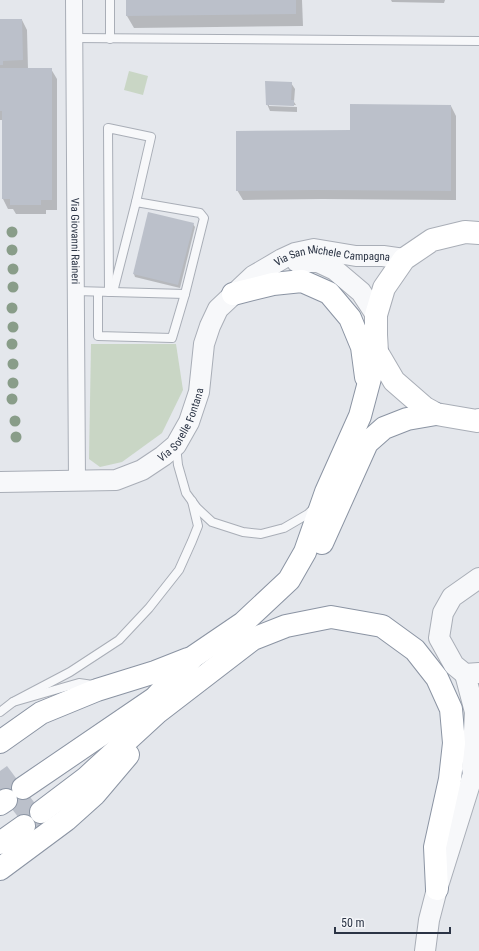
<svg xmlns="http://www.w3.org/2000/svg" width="479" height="951" font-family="'Roboto Condensed',sans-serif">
<rect width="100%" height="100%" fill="#e4e7ec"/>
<g fill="#c9d6c5">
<polygon points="129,71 148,76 143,95 124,90"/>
<polygon points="91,344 176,344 183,390 162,433 122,462 100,467 89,459"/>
</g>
<g fill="#0003">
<polygon points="127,0 302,0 303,26 134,28 127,16"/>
<polygon points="391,0 445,0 444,3 392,2"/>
<polygon points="0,20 22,20 27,30 28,69 51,69 57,79 57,210 46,210 46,214 16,214 13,209 8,209 3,199 3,120 0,120"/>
<polygon points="291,83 295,89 294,102 296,105 269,104 269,106 297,107 297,112 270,111 267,104"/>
<polygon points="451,106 456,116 456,200 322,199 243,200 237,190"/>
<polygon points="193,224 195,227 180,288 135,277 134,274"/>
</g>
<g fill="#bbc0ca">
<polygon points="126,0 296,0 296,14 126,16"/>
<polygon points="0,19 22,19 23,60 3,61 3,65 0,65"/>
<polygon points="0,68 52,68 52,200 41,200 41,205 10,205 10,199 2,199 2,111 0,111"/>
<polygon points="265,81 292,82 291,100 294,100 294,106 266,105"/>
<polygon points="350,104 451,105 451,191 316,190 236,191 236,131 350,130"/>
<polygon points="148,212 194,223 178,285 133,274"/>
<polygon points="7,766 57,833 40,846 0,793 0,771"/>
</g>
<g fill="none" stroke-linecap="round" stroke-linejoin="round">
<defs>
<g id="service">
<polyline points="110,0 110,39"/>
<polyline points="74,38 479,41"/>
<polyline points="76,291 185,294"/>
<polyline points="98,292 98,336 172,338 185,294 204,218 200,213 136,202 113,292"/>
<polyline points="109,292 108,128 151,137 136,202"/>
<polyline points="176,446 178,465 186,493 197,508 212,522 243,532 261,534 284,528 308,514 313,509"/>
<polyline points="13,702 70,672 119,640 149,608 179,570 192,541 198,526 192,501"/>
<polyline points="0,712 13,702 79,683 93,685"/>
</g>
<g id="minor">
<path id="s1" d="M74,0l3,481"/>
</g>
<g id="tertiary">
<polyline points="297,262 318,262 335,270 361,292 376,315"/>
<path id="s2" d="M0,482l116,-2 26,-10 21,-14 13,-11 13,-23 10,-30 5,-48 6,-18 8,-17 35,-33 29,-17 13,-6 19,-4 42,7h27l21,3"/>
<polyline points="479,578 452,597 443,613 439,638 454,665 465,674 479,673"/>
<polyline points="465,674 475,712 472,769"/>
<polyline points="425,951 429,920 437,889 479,755"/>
</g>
<polyline id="secondary" points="479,233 465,232 432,240 404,259 384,288 376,315 376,335 377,352 394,381 425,408 436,414 477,421 479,420"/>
<g id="motorway">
<polyline points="233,294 273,284 302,281 329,293 350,318 362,347 366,377"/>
<polyline points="322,543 367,443 384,428 407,419 436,414"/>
<polyline points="0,742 41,713 97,690 155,672 188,659"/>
<polyline points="23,788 155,698 193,657 243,623 289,580 305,552 326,492 360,416 377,352"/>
<polyline points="0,804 6,800"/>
<polyline points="41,812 86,778 158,712 253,639 286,626 331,617 382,626 415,650 437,678 451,709 454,743 450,779 435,847 437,889"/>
<polyline points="0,843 24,826"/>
<polyline points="0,869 66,820 95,794 128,755"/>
</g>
</defs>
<use href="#service" stroke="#a9aeb7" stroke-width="10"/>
<use href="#minor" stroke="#a9aeb7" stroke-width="18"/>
<use href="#tertiary" stroke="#a9aeb7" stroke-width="22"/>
<use href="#secondary" stroke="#a9aeb7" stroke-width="24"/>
<use href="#motorway" stroke="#8b94a3" stroke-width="24"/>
<use href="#service" stroke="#f7f8fa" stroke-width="8"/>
<use href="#minor" stroke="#f7f8fa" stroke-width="16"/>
<use href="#tertiary" stroke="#f7f8fa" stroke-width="20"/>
<use href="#secondary" stroke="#fff" stroke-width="22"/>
<use href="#motorway" stroke="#fff" stroke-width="22"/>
</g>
<g fill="#899d89">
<circle cx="12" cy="232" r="5.5"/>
<circle cx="12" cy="250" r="5.5"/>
<circle cx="13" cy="269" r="5.5"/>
<circle cx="13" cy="287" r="5.5"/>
<circle cx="12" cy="308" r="5.5"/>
<circle cx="13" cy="327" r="5.5"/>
<circle cx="12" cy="344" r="5.5"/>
<circle cx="13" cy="364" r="5.5"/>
<circle cx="13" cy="383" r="5.5"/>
<circle cx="12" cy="399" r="5.5"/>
<circle cx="15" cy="421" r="5.5"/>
<circle cx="16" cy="437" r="5.5"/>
</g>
<g text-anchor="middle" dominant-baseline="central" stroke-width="3" stroke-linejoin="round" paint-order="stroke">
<g font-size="11" fill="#2b3445" stroke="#f4f6f9">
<text stroke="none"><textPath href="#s1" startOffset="241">Via Giovanni Raineri</textPath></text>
<text stroke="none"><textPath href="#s2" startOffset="463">Via San Michele Campagna</textPath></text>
<text stroke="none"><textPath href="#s2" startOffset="206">Via Sorelle Fontana</textPath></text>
</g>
</g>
<path d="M335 927v6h115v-6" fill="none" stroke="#2b3445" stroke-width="2"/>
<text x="341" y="927" font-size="12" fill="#2b3445" stroke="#f4f6f9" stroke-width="3" paint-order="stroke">50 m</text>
</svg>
